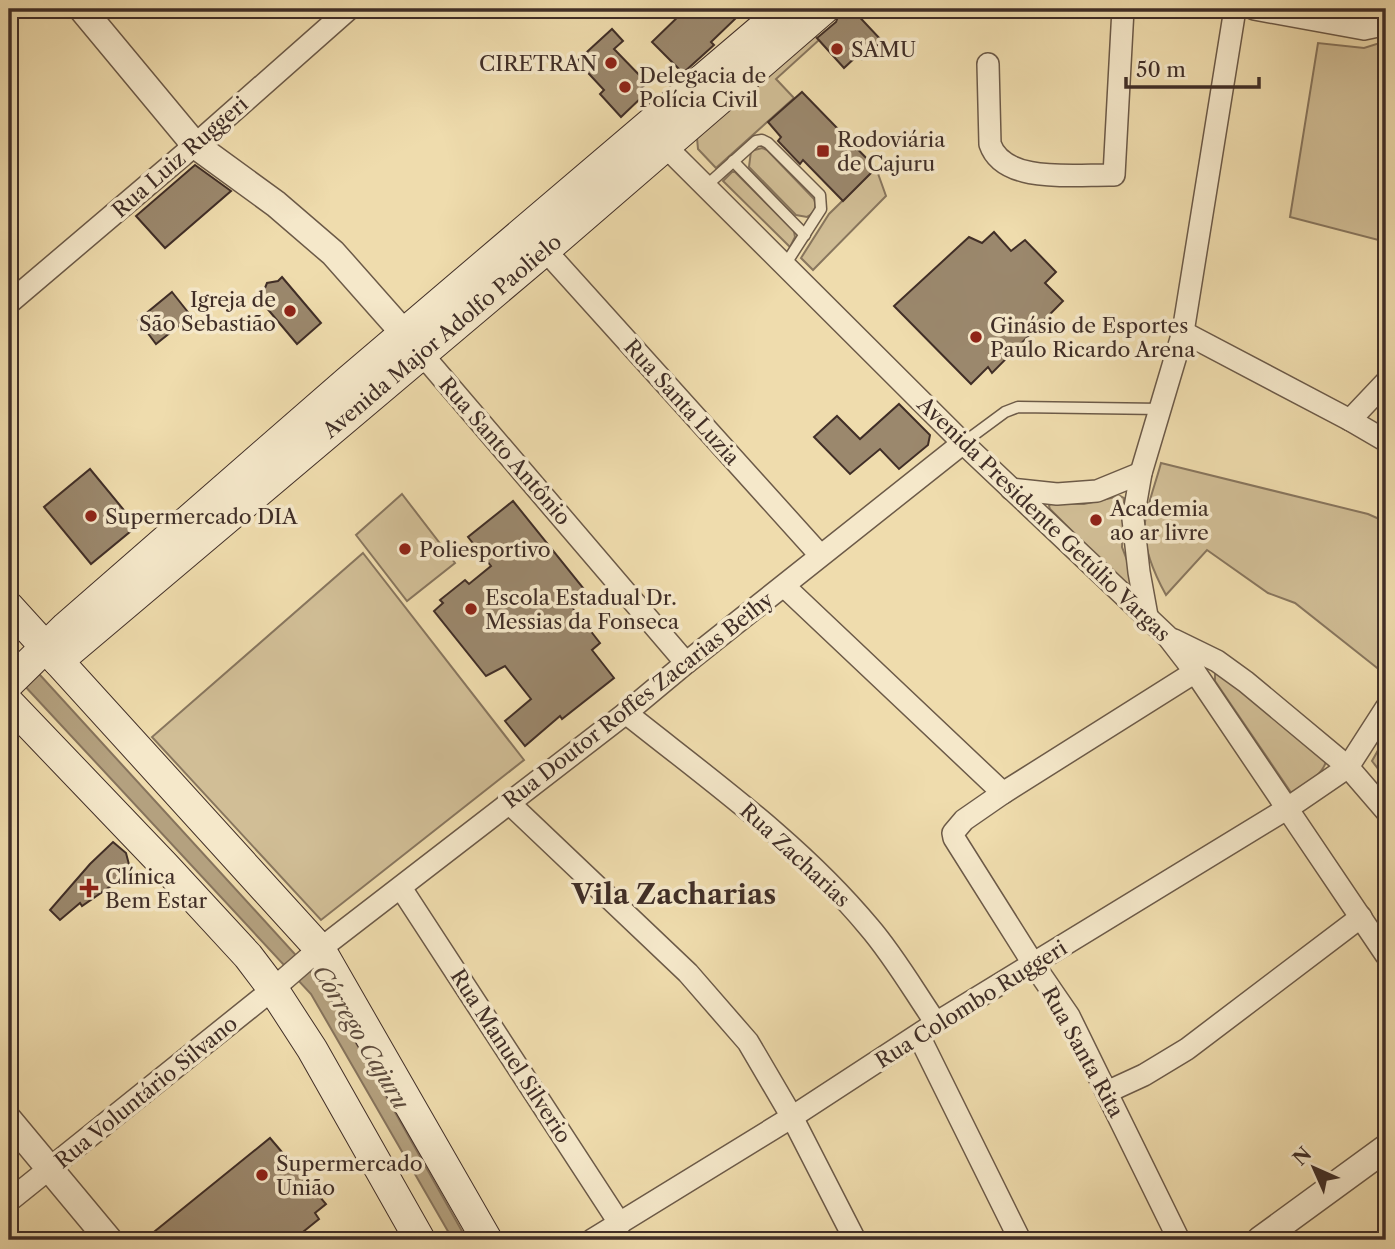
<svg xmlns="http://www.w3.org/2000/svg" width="1395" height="1249" font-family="'Libre Caslon Text',serif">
<rect width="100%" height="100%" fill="#efdcad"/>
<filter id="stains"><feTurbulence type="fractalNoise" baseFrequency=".00286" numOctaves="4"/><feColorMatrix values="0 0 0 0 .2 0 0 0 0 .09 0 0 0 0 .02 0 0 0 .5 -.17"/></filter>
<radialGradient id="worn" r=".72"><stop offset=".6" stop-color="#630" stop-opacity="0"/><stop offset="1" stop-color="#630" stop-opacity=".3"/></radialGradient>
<g fill="#d1be96" stroke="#88765e" stroke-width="2">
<polygon points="812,33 819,40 776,79 794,98 716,168 698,149 697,138"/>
<polygon points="1386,41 1386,242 1290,217 1318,43 1364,48"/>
<path d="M762,148l5,2 47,49c3,8 1,14 -7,18l-11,-2 -47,-48 2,-16z"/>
<polygon points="876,168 886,196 813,270 801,258 829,214"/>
<polygon points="732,172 735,172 794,231 795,237 790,247 723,181"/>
<path d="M1161,463l207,51 18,8v153l-91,-72 -27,-10 -61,-43 -41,45c-11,-20 -24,-49 -21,-73 3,-20 11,-40 16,-59z"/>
<polygon points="402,494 455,563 407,601 356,535"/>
<polygon points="1120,496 1124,498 1124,502 1122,547 1136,584 1130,589 1050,509 1049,506 1051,503 1084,504"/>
<polygon points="363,553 524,760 321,920 152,737"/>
<path d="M1215,673h4l108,85c-3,17 -22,27 -35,36l-77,-113z"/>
<polygon points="1386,736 1386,779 1372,761"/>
</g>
<polygon fill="#b4a17f" stroke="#86735c" stroke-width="2" points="9,641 324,986 467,1240 453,1240 311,994 9,669"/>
<g fill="#9b886d" stroke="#402e27" stroke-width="2">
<polygon points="686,9 726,9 735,19 711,42 714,45 683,73 652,42"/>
<polygon points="841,9 852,9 882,41 862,59 858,55 844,68 817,38 836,22"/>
<polygon points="612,29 623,41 614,49 647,83 639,90 644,95 621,117 600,94 604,90 577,61"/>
<polygon points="802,92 876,168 843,201 803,160 800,164 778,141 781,137 768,122"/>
<polygon points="195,165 231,191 165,248 136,216"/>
<polygon points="994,232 1011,251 1025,240 1056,272 1045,283 1063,301 992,373 988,367 971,384 894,306 969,237 982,243"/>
<polygon points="282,277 321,323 297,344 260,300 267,283 278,281"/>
<polygon points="172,292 191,316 156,344 138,320"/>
<polygon points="899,404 930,435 928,445 899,469 880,449 850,474 814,437 837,416 860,439"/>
<polygon points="90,469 137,526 91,564 44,507"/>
<polygon points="513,501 584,589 568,602 600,643 592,650 614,678 562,719 560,716 525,746 505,721 531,699 505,666 486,676 434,611 443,603 440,600 465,580 469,584 491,566 468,537"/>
<polygon points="113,842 126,853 131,872 82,906 80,903 60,920 50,910 90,864"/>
<polygon points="270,1138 326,1204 315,1213 319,1219 293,1240 144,1240"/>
</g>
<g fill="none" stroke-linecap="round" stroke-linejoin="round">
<defs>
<g id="service">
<polyline points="733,161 805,235"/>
<polyline points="706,186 756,141 762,140 768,143 820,195 821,209 785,265"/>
<polyline points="963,443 1005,412 1018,407 1161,409"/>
</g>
<g id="minor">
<polyline points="1254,9 1364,29 1383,25 1386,22"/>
<path d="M988,64l2,80c14,41 87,30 124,31l9,-166"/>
<polyline points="656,137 963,443 1168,637 1195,672 1386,955"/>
<polyline points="545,250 820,555"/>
<polyline points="9,303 195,145 349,9"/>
<polyline points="1183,332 1350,420 1386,382"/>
<polyline points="421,353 686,663"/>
<polyline points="1350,420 1386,441"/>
<polyline points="1011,489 1057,494 1097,491 1141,473"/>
<polyline points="784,586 1003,793"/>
<polyline points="1147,616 1139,572 1133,519 1141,473 1183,332 1235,9"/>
<polyline points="1174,640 1217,661 1246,682 1348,767 1386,811"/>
<path d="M626,713c84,67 174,131 243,214 25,29 45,64 67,96"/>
<polyline points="508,802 688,973 748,1042 792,1117 855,1240"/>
<polyline points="401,888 620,1224"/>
<polyline points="919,1036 1020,1240"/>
<polyline points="1107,1092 1144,1075 1187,1049 1361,917"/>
<polyline points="9,1201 273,989 311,956 626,713 686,663 963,443"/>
<polyline points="592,1240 792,1117 936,1023 1288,808 1348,767 1386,708"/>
<polyline points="1179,1240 1069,1016 1034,965 954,838 953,833 964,820 1003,793 1195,672"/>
</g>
<g id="tertiary">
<polyline points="82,9 195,145 276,204 333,253 418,349"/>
<polyline points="9,1120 109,1240"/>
<polyline points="1260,1240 1386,1148"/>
</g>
<g id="secondary">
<polyline points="9,607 320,949 487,1240"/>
<polyline points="58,661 545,250 824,9"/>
<polyline points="9,683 66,627 348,381 785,9"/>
<polyline points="9,703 164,865 248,956 273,989 312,1049 420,1240"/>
</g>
</defs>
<use href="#service" stroke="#6c5a48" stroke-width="13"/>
<use href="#minor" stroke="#6c5a48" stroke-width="24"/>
<use href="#tertiary" stroke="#6c5a48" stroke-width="29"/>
<use href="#secondary" stroke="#402e27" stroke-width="32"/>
<use href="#service" stroke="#f5e8ca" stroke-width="10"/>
<use href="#minor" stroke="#f5e8ca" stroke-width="21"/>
<use href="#tertiary" stroke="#f5e8ca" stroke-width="26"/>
<use href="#secondary" stroke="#f5e8ca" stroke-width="30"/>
</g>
<g fill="#8f2418" stroke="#f5e8ca" stroke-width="2.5">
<circle cx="837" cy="49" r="7"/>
<circle cx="611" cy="63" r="7"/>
<circle cx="625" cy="87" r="7"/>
<rect x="816" y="144" width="14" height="14" rx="3.5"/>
<circle cx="290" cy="311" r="7"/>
<circle cx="976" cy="337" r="7"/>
<circle cx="91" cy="516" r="7"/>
<circle cx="1096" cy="520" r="7"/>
<circle cx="405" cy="549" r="7"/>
<circle cx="471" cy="609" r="7"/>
<path d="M85.5 877.5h7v7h7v7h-7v7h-7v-7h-7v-7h7z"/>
<circle cx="262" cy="1175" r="7"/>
</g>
<g text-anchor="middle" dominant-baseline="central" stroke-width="7" stroke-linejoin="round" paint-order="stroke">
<g font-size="21" fill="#402e27" stroke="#f5e8ca" text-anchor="start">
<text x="851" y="49">SAMU</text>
<text x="597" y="63" text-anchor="end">CIRETRAN</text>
<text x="639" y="75">Delegacia de<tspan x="639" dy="24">Polícia Civil</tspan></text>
<text x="837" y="139">Rodoviária<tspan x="837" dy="24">de Cajuru</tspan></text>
<text x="276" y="299" text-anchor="end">Igreja de<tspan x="276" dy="24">São Sebastião</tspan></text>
<text x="990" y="325">Ginásio de Esportes<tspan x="990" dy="24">Paulo Ricardo Arena</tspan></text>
<text x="1110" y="508">Academia<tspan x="1110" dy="24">ao ar livre</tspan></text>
<text x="105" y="516">Supermercado DIA</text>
<text x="419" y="549">Poliesportivo</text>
<text x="485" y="597">Escola Estadual Dr.<tspan x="485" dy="24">Messias da Fonseca</tspan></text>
<text x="105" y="876">Clínica<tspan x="105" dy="24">Bem Estar</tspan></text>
<text x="276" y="1163">Supermercado<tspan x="276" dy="24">União</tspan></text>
</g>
<g font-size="21" fill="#402e27" stroke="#f5e8ca">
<text transform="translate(180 157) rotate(-41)">Rua Luiz Ruggeri</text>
<text transform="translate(442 336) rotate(-40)">Avenida Major Adolfo Paolielo</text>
<text transform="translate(682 402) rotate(48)">Rua Santa Luzia</text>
<text transform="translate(505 451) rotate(49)">Rua Santo Antônio</text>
<text transform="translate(1044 519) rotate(44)">Avenida Presidente Getúlio Vargas</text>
<text transform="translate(638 700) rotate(-38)">Rua Doutor Roffes Zacarias Beihy</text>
<text transform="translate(795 855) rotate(43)">Rua Zacharias</text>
<text transform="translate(971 1004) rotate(-32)">Rua Colombo Ruggeri</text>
<text transform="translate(1083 1052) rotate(61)">Rua Santa Rita</text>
<text transform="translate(511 1056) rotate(57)">Rua Manuel Silverio</text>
<text transform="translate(146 1092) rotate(-39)">Rua Voluntário Silvano</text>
</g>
<g font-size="23" font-style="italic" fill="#5d4b3d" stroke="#f5e8ca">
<text transform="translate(361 1037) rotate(59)">Córrego Cajuru</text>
</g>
<g font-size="28" font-weight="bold" fill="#402e27" stroke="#f5e8ca">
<text x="674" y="894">Vila Zacharias</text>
</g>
</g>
<rect width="1395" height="1249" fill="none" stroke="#efdcad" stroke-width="35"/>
<rect x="10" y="10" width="1374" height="1228" fill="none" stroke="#402e27" stroke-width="3.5"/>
<rect x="18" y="18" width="1360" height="1214" fill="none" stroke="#402e27" stroke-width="2"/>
<g transform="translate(1314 1168) rotate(315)" stroke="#f5e8ca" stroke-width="5" paint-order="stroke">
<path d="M0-5L12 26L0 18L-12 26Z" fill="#402e27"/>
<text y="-10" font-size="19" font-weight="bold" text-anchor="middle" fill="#402e27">N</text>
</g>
<path d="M1126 77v10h133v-10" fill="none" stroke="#402e27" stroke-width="3.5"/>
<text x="1136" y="77" font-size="21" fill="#402e27" stroke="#f5e8ca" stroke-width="5" paint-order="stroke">50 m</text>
<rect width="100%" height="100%" filter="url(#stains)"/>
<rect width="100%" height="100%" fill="url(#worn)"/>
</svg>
